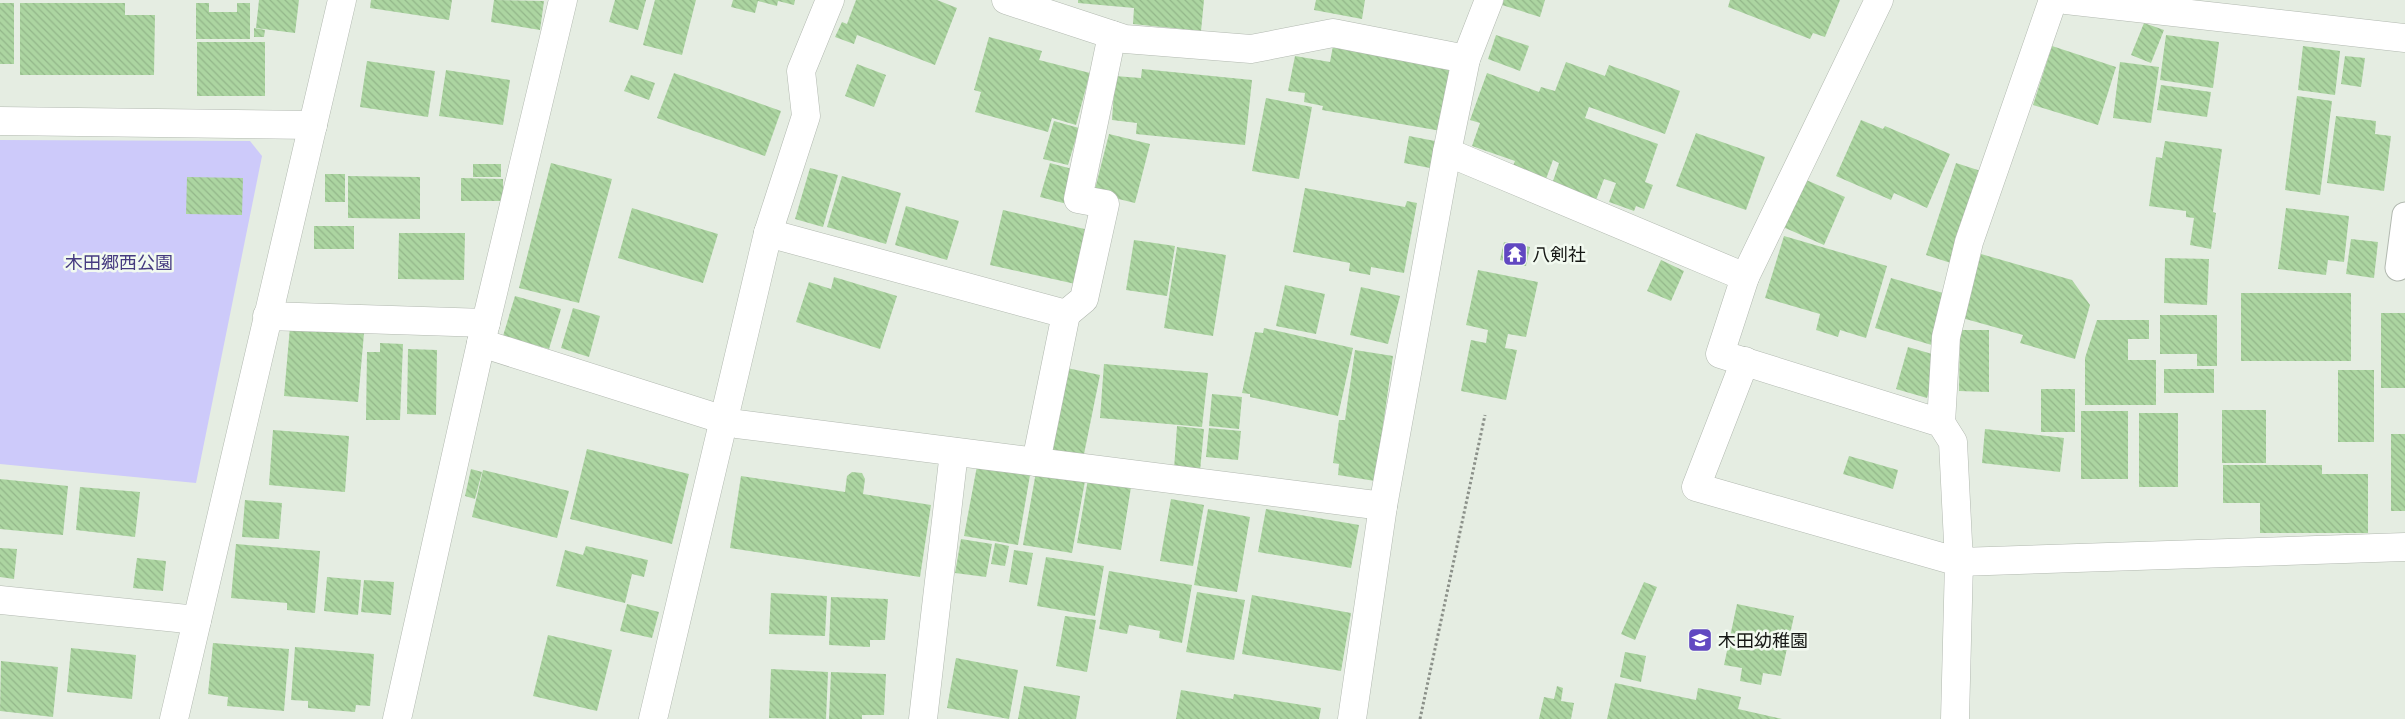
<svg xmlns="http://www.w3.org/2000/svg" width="2405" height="719" font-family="Ubuntu,'Noto Sans JP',sans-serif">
<defs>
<pattern id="building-back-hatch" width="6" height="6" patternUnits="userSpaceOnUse" patternTransform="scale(1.25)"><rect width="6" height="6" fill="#acd5a1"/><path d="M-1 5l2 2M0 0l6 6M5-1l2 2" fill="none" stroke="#93b68a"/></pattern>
</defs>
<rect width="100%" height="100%" fill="#e5ede2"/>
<polygon fill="#cdcafa" points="0,140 250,141 262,156 196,483 0,464"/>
<g fill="url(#building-back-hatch)">
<polygon points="259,0 299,0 295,33 256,28"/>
<polygon points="371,0 452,0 449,20 370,8"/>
<polygon points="494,0 544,1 540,30 491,22"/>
<polygon points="615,0 646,0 638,30 609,22"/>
<polygon points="655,0 696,0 682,55 643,45"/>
<polygon points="733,0 795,0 794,5 778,1 777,6 758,1 755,13 731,7"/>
<polygon points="856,0 937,0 957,8 935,65 857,35 854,44 835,37 842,22 847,24"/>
<polygon points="1078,0 1204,0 1201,31 1133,24 1134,8 1078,3"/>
<polygon points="1316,0 1365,0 1362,19 1314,10"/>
<polygon points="1504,0 1545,0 1540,17 1502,5"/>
<polygon points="1730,0 1840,0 1825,37 1813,33 1810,39 1728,7"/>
<rect x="0" y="3" width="14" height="61"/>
<polygon points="20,3 125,3 125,15 155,15 154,75 20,75"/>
<polygon points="196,3 209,3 209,12 237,12 237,3 250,3 250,39 196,39"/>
<polygon points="2144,23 2164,30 2151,63 2131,55"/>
<polygon points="254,28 265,30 264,37 254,37"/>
<polygon points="1496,35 1529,46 1520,71 1488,59"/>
<polygon points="2166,35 2219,42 2213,88 2160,80"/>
<polygon points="989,37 1042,51 1039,60 1090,73 1076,125 1052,118 1048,132 975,112 981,92 974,90"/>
<rect x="197" y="42" width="68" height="54"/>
<polygon points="1333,46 1452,67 1441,131 1322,110 1323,106 1304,102 1305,93 1288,91 1295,56 1330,62"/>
<polygon points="2052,46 2116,67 2098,125 2033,105"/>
<polygon points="2303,46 2340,51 2335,95 2298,90"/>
<polygon points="2345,56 2365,58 2361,87 2341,84"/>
<polygon points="367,61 435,71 428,117 360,107"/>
<polygon points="1566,62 1605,76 1609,65 1680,91 1665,134 1589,107 1585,118 1658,144 1645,182 1653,185 1644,209 1636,206 1634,211 1609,202 1616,183 1604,179 1596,200 1552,184 1559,163 1553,160 1546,179 1512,168 1515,161 1472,146 1480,123 1470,120 1487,73 1539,92 1541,87 1555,91"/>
<polygon points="2120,62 2159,67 2151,123 2113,118"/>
<polygon points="857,64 886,75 874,107 845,96"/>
<polygon points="1142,69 1252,80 1245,145 1136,134 1137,123 1112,120 1115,76 1141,78"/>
<polygon points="446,70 510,80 503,125 439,116"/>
<polygon points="674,73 781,111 765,156 657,118"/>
<polygon points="631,75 655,83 649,100 624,91"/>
<polygon points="2161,85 2211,92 2207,117 2157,110"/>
<polygon points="2297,96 2332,101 2320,195 2285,190"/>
<polygon points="1266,98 1312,107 1299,179 1252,171"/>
<polygon points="2336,116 2376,121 2375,134 2391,136 2384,191 2327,183"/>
<polygon points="1861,120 1883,129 1885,126 1950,154 1927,208 1894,193 1891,200 1836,176"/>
<polygon points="1054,121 1079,128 1068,165 1043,159"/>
<polygon points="1696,133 1765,157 1746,210 1676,186"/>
<polygon points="1109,134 1150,144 1135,203 1094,193"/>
<polygon points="1409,136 1435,141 1430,168 1404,163"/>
<polygon points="2165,141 2222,149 2213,212 2216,213 2211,249 2190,245 2194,218 2186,217 2186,211 2149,206 2156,157 2162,158"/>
<polygon points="551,163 612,179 579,303 519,288"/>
<polygon points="1050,163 1076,170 1067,204 1040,197"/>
<polygon points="1956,163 1984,172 1954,264 1926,255"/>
<rect x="473" y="164" width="28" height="13"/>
<polygon points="810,168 838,175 823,227 795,219"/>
<rect x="325" y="174" width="20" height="28"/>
<polygon points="348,176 420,177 420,219 348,218"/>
<polygon points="842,176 901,193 886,244 827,227"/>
<polygon points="187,177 243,178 242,215 186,214"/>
<polygon points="461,178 503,179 503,201 461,201"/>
<polygon points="1804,179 1845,197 1824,245 1783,227"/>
<polygon points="1305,188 1405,207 1407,201 1417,203 1404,273 1371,267 1370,275 1349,271 1350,263 1293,252"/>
<polygon points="906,206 959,221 947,260 895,245"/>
<polygon points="632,208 718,234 703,283 618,258"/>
<polygon points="2286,208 2349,216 2344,262 2328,260 2326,275 2278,269"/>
<polygon points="1003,210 1093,231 1080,285 990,265"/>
<rect x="314" y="226" width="40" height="23"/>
<polygon points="399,233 465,233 464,280 398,279"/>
<polygon points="1784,236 1887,266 1866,338 1840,330 1838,337 1816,330 1820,314 1765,298"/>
<polygon points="2351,239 2378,242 2374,278 2346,274"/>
<polygon points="1134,240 1175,246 1167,296 1126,290"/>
<polygon points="1504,242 1530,247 1526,266 1500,260"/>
<polygon points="1177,247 1226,255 1213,336 1164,328"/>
<polygon points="1981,254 2072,280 2090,305 2075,359 2020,343 2023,335 1962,318"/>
<polygon points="2165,258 2209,259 2207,305 2164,303"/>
<polygon points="1661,260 1684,271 1671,301 1647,291"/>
<polygon points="1478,270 1538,282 1526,337 1508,334 1505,348 1517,350 1506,400 1461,391 1471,340 1486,343 1488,330 1466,325"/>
<polygon points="834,277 897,296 880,349 796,322 809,282 831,289"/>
<polygon points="1891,278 1950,295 1935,346 1875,328"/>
<polygon points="1285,285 1325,294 1316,334 1276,326"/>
<polygon points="1361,287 1400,296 1388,344 1350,335"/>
<rect x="2241" y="293" width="110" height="68"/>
<polygon points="515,296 561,309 549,349 503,336"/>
<polygon points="573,308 600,316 589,357 561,348"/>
<rect x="2381" y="313" width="24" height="75"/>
<polygon points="2160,315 2217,315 2217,366 2197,366 2197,354 2160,354"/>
<polygon points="2097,320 2149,320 2149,339 2128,339 2128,360 2156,360 2156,405 2085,405 2085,358"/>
<polygon points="290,327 364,333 358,402 284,396"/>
<polygon points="1264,328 1353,348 1338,416 1250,397 1250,394 1242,393 1255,332 1263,333"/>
<polygon points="1960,330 1989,330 1989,392 1959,391"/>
<polygon points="380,343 403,344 400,420 366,420 367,352 380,352"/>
<polygon points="1908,347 1939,356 1927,398 1896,389"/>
<polygon points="408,349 437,350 436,415 407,414"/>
<polygon points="1355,350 1393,356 1375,481 1338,475 1339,464 1333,463 1339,420 1345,420"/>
<polygon points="1104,364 1208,373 1202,427 1100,418"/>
<polygon points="1067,368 1100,375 1083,459 1050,452"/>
<rect x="2164" y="369" width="50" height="24"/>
<rect x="2338" y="370" width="36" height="72"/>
<rect x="2041" y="389" width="34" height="43"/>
<polygon points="1212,394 1242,397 1239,429 1209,426"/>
<rect x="2222" y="410" width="44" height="53"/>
<rect x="2081" y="411" width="47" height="68"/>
<rect x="2139" y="413" width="39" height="74"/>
<polygon points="1177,426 1204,429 1200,471 1174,469"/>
<polygon points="1209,428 1241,431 1238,460 1206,457"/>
<polygon points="1985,429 2064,438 2060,472 1982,463"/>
<polygon points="273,430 349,436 345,492 269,485"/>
<rect x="2391" y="434" width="14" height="77"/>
<polygon points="587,449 689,474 672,544 570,519"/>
<polygon points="1849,456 1898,470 1893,489 1843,474"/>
<polygon points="2223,465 2322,465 2322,474 2368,474 2368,533 2260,533 2260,503 2223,503"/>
<polygon points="977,466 1030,475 1018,545 964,536"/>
<polygon points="471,469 482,472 475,499 465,496"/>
<polygon points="483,470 569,491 557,538 472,517"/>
<polygon points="852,472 862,473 865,479 863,494 931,505 920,577 730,548 741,476 845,492 847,476"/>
<polygon points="1036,472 1085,481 1072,553 1023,545"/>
<polygon points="0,479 68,486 63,535 0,529"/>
<polygon points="1088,479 1131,487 1121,550 1077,543"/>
<polygon points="80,487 140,492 135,537 76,530"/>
<polygon points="1171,499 1204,505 1193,566 1160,561"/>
<polygon points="245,500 282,503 279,539 242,537"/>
<polygon points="1208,509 1250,517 1237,592 1194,585"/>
<polygon points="1266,509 1359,525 1351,568 1258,552"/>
<polygon points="961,539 992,544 986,577 955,573"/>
<polygon points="995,543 1009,546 1005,566 991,564"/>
<polygon points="236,544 320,551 315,613 287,610 287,603 231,598"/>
<polygon points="586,546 648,560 644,577 632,574 625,603 556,586 565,550 583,555"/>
<polygon points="0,548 17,549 14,579 0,577"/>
<polygon points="1014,550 1033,553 1027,585 1009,582"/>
<polygon points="1046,557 1104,566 1095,616 1037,606"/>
<polygon points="137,558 166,561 163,591 133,588"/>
<polygon points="1109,571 1192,585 1182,643 1159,638 1160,631 1129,625 1127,634 1099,629"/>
<polygon points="327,577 361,580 358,615 324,611"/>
<polygon points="364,580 394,582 391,615 361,612"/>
<polygon points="1644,582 1657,587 1635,640 1621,634"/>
<polygon points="1197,592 1245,600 1234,660 1186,652"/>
<polygon points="771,593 827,596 825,636 769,634"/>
<polygon points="1252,595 1351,613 1341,671 1242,654"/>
<polygon points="831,597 888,599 885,640 870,640 870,647 829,645"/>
<polygon points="627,604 659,612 652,638 620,631"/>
<polygon points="1737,604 1794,616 1781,676 1763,673 1761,685 1740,681 1742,668 1724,665"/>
<polygon points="1065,616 1096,620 1087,672 1056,666"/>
<polygon points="548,635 612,650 597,711 533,696"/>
<polygon points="213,643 289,649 284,711 227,706 228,697 208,694"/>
<polygon points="295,647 374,654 370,706 356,705 355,712 308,708 308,701 291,700"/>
<polygon points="71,648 136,655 132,699 67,692"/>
<polygon points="1625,652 1646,656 1641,682 1620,677"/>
<polygon points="956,658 1018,670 1009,719 947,708"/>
<polygon points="1,661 58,667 53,717 0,711"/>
<polygon points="771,669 828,672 826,719 769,718"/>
<polygon points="831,672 886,674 884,715 862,715 862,719 829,719"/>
<polygon points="1615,683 1696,700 1698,688 1741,697 1738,709 1782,719 1607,719"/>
<polygon points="1024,686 1080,696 1076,719 1018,719"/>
<polygon points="1557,686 1563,688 1561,701 1574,703 1571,719 1539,719 1544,697 1554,699"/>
<polygon points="1181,690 1233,699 1234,694 1321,708 1319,719 1176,719"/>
</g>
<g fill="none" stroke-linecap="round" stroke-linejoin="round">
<defs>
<polyline id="lane" points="2398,268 2405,215"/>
<g id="street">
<polyline points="1006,0 1125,39 1251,49 1333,33 1466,59"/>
<polyline points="1879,0 1745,277 1720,354 1941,423 1953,442 1959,562 2405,547"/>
<polyline points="2066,0 2405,38"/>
<polyline points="0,121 313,125"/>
<polyline points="1447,152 1745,277"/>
<polyline points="768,233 1066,314 1036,462"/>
<polyline points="1066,314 1084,299 1105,204 1078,199 1112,35"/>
<polyline points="267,316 486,323"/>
<polyline points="481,343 737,424 1383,506"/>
<polyline points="1745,361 1696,487 1959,562 1955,719"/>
<polyline points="1941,423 1946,337 1969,242 2053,0"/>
<polyline points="0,600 197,620"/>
<polyline points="174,719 342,0"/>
<polyline points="397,719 481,343 563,0"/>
<polyline points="653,719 768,233 806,116 801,71 830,0"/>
<polyline points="923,719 954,452"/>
<polyline points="1352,719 1383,506 1447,152 1466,59 1489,0"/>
</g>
</defs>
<use href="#lane" stroke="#b2b9b0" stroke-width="27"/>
<use href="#street" stroke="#b2b9b0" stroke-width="29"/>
<polyline stroke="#8b9089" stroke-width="3" stroke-dasharray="2.5 2.5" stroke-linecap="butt" points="1420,719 1485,415"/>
<use href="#lane" stroke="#fff" stroke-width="25"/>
<use href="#street" stroke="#fff" stroke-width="28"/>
</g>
<defs>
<symbol id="temple-square" viewBox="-11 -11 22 22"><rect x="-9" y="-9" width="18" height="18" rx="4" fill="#6148c1" stroke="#f2faf0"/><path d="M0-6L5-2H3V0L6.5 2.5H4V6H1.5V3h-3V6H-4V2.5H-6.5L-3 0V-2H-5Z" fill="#fff"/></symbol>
<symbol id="school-square" viewBox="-11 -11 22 22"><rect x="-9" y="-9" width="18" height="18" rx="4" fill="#6148c1" stroke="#f2faf0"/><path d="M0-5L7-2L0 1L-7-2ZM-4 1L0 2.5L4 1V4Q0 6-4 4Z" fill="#fff"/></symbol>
</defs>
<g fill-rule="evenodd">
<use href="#temple-square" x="1501" y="240" width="28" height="28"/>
<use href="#school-square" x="1686" y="626" width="28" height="28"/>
</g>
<g text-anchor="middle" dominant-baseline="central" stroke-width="5" stroke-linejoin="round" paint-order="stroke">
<g font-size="18" fill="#151714" stroke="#f2faf0" text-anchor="start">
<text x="1532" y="254">八剣社</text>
<text x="1718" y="640">木田幼稚園</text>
</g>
<g font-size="18" fill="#463b80" stroke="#f2faf0">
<text x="119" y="262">木田郷西公園</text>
</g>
</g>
</svg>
